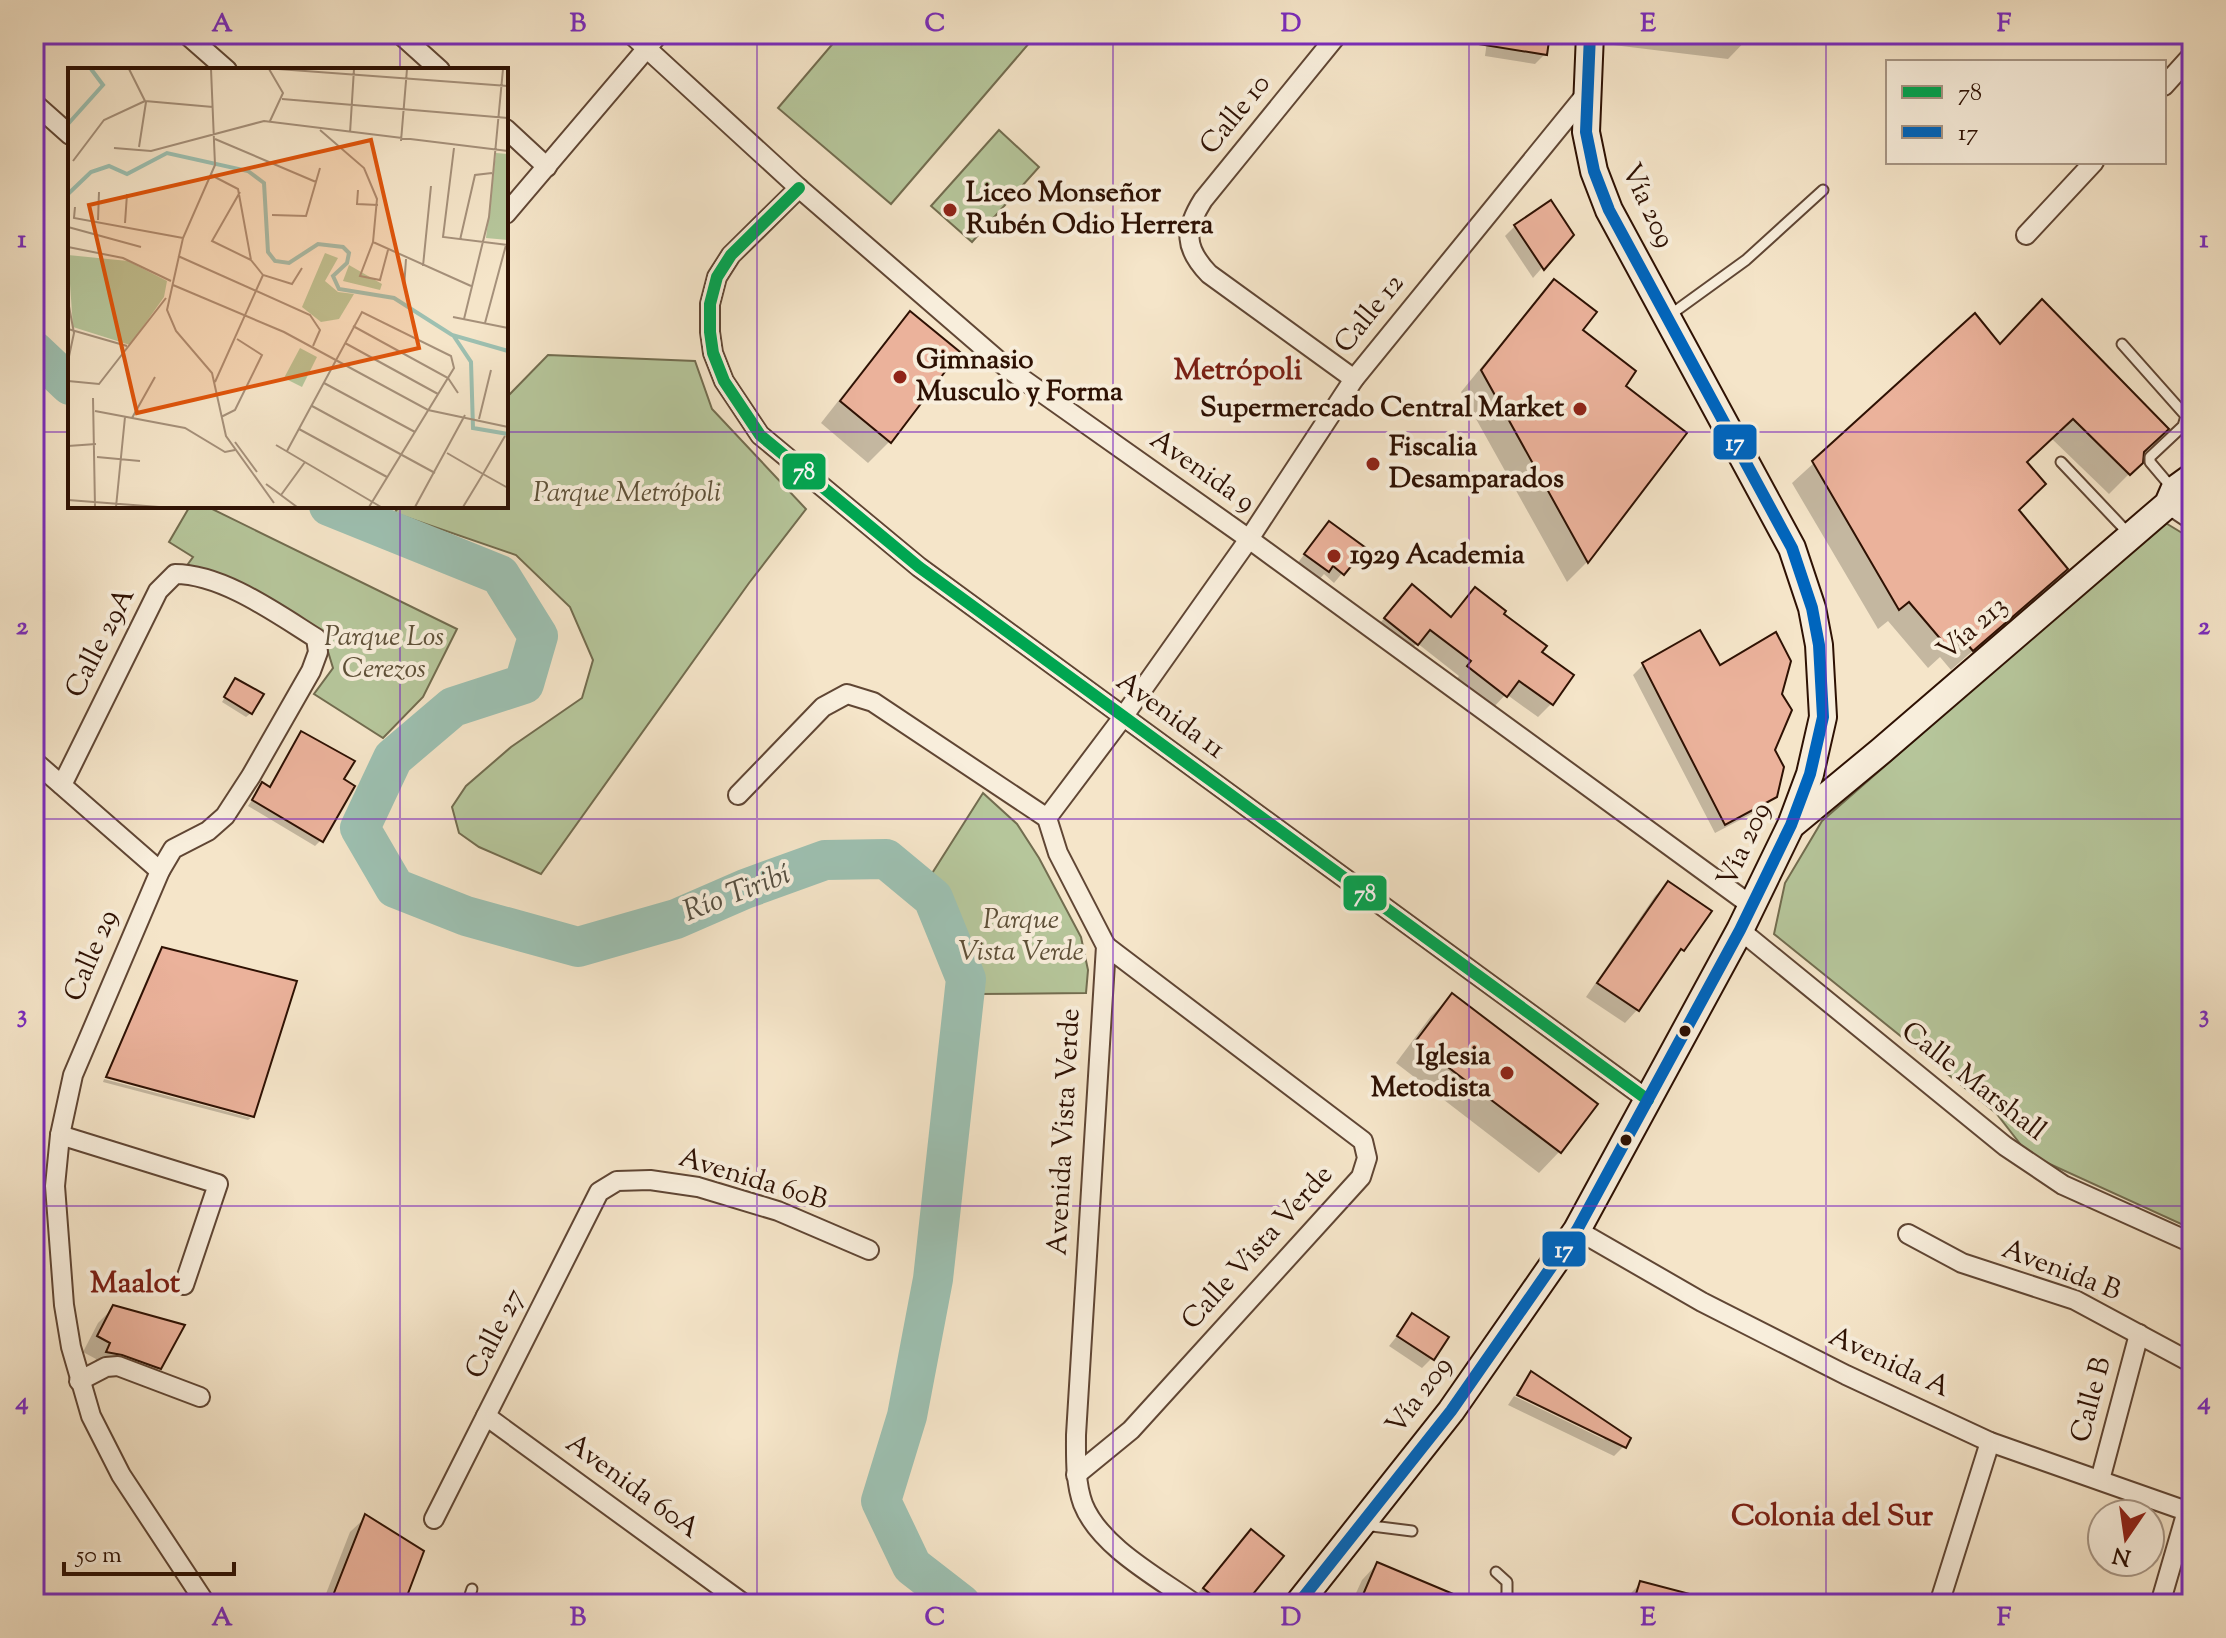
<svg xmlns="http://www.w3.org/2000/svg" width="2226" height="1638" font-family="'Sorts Mill Goudy',serif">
<rect width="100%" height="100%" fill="#f5e5c9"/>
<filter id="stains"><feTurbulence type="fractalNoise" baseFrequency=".0025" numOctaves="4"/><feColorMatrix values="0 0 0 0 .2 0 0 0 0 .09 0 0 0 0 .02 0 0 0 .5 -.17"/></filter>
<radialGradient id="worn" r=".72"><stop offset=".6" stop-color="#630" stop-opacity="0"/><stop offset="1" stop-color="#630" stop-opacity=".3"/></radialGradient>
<g fill="#b6c69b" stroke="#726c4f" stroke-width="2">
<polygon points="841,34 1037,34 891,204 778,108"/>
<polygon points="999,130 1039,167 972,242 931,206"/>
<polygon points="548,355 695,361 712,409 806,509 749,583 541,874 479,847 459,833 452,807 466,786 511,747 582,698 593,660 570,607 516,555 394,513 400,506 506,506 506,398"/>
<polygon points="190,506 206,506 457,629 423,697 383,738 314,694 333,668 326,645 196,574 188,564 193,557 169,542"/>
<polygon points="2164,522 2192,539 2192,1229 2028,1154 1996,1113 1774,934 1785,883 1822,821"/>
<polygon points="983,793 1017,824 1039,858 1081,937 1088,970 1086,993 979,994 979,974 945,885 931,875"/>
</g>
<g fill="#0003">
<polygon points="1488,34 1548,34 1545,54 1535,64 1485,56"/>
<polygon points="1606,34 1752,34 1728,59 1605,44"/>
<polygon points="1515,226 1571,235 1533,278 1505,236"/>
<polygon points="1554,282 1580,331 1623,387 1684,433 1587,562 1567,582 1461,392 1534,303"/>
<polygon points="911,314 957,352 889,442 868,463 821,423 890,335"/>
<polygon points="1975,316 1999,347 2142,452 2141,462 2109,494 2051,438 2024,463 2016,510 2065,569 1951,670 1940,657 1928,668 1888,621 1878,629 1792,483"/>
<polygon points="1321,532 1363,548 1334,583 1324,574 1319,580 1297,564"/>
<polygon points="1412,587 1450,618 1475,589 1539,653 1552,703 1538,717 1506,694 1492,709 1455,681 1459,676 1417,643 1403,657 1372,632"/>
<polygon points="1643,665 1780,694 1772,750 1775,796 1765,807 1715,833 1633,675"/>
<polygon points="236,680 251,713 246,717 222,702"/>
<polygon points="302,733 341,780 321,840 315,846 248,806 262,785 268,788"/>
<polygon points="1668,883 1682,949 1671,961 1637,1010 1625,1023 1586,997 1655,896"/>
<polygon points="162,949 253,1115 106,1075 158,953"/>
<polygon points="1452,996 1596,1105 1559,1152 1539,1173 1396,1063 1431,1016"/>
<polygon points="104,1079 251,1118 248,1120 103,1082"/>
<polygon points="114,1307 159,1368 143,1384 92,1367 96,1359 83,1352 98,1323"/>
<polygon points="1413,1316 1432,1358 1422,1368 1389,1346"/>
<polygon points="1531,1374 1624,1446 1614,1456 1508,1405 1514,1396 1605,1440 1598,1432 1516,1393"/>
<polygon points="366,1517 402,1604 322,1604 350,1532"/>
<polygon points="1251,1532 1243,1604 1190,1603 1237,1546"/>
<polygon points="1377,1564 1445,1604 1351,1604 1362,1580"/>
<polygon points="1641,1583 1719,1604 1620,1604"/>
</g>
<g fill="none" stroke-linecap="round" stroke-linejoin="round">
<g stroke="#9dc0b1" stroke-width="40">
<polyline points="34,351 70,385"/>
<polyline points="329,506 500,575 538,636 524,684 453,707 393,758 360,828 395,888 466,916 578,947 676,919 745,889 825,860 886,859 933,898 966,979 933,1279 907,1416 881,1501 912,1566 961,1604"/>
</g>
</g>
<g fill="#ebb29b" stroke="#2e1103" stroke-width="2">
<polygon points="1479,34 1550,34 1547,55 1478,44"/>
<polygon points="1551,200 1574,235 1544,270 1514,225"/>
<polygon points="1554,279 1597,312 1583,330 1636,371 1626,386 1687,433 1588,563 1481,370"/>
<polygon points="2042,299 2169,429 2144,452 2143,463 2130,475 2073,419 2027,462 2046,484 2019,510 2068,569 1973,651 1962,638 1949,649 1909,602 1899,610 1812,461 1975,313 2000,344"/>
<polygon points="910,311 960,352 891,443 840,401"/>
<polygon points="1329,521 1366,548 1344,575 1333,566 1329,572 1304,554"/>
<polygon points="1412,584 1451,617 1475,587 1506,611 1504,614 1547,646 1542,652 1574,675 1553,705 1519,681 1507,697 1467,666 1471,661 1430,630 1418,645 1384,618"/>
<polygon points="1700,630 1720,665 1776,632 1791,661 1782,694 1792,710 1775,750 1784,767 1777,797 1725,825 1642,663"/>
<polygon points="235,678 264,694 252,714 224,697"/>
<polygon points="301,731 355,761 344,779 355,786 323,842 252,800 262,782 270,787"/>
<polygon points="1668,881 1712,911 1684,951 1681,949 1639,1011 1597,983"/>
<polygon points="162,947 297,981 254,1117 106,1077"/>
<polygon points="1452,993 1598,1104 1561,1153 1415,1042"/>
<polygon points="113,1305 185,1325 161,1369 122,1355 106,1352 110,1343 97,1336"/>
<polygon points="1412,1313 1449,1337 1434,1360 1397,1336"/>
<polygon points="1531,1371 1631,1438 1626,1448 1517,1395"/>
<polygon points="365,1514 424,1551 404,1604 351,1604 332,1598"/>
<polygon points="1251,1529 1284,1556 1245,1604 1223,1604 1203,1588"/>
<polygon points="1377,1562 1477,1604 1359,1604"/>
<polygon points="1640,1581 1705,1598 1705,1604 1633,1604"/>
</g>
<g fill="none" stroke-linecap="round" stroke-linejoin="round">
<defs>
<g id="lane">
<polyline points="1670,315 1746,260 1823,190"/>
<polyline points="2122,344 2186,416 2183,426 2150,457 2150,462 2172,488"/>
<polyline points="2061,462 2130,535"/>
<polyline points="1364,1525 1412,1531"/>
<polyline points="1496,1572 1507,1582 1507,1593 1504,1604"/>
<polyline points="467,1604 472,1589"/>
</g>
<g id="street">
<polyline points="186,34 227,70"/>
<polyline points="400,34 440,70"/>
<polyline points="631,34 799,188 1007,368 1249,539 1752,906"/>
<path d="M1338,34l-135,166c-19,30 -19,48 6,74l145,105"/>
<polyline points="2164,86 2192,55"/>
<polyline points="34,103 70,135"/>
<polyline points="506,129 547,167"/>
<polyline points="799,188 731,255 717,277 710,304 710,332 713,353 724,381 760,435 919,567 1648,1100"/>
<polyline points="506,214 659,34"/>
<polyline points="2026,235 2094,162"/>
<polyline points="2168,504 2192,520"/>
<polyline points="34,761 160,871"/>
<path d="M62,785l96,-194 17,-17c47,0 101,39 141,64l2,14 -7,19 -60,105 -26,40 -17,15 -35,18 -13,22 -87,204 -13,60 -5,51 9,119 7,42 20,69 30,59 85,129"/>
<path d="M738,795l85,-88 24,-13 26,8 174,116 11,35 48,93 -30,489c0,23 -1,47 7,69 17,43 76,74 112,100"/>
<polyline points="1047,818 1123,717 1249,539 1354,379 1587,93"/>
<polyline points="1740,930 2005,1146 2063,1185 2192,1243"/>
<polyline points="60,1135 218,1184 184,1285"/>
<polyline points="1577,1230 1702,1302 1846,1375 1990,1442 2192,1513"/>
<polyline points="1908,1234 1962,1263 2075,1300 2192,1363"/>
<polyline points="79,1381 106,1367 118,1366 200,1397"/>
<polyline points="486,1416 744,1604"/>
<polyline points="1076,1475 1131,1430 1361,1177 1367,1158 1363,1141 1106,946"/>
<polyline points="2100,1480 2139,1334"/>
<polyline points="434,1519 599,1192 617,1181 650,1180 698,1187 778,1211 869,1250"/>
<polyline points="1939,1604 1990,1442"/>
<polyline points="2160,1604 2187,1511"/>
</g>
<g id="secondary">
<polyline points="1794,823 1881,751 2168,504 2174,490 2192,477"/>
<polyline points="1298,1604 1451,1411 1577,1230 1740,930 1791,825 1810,774 1823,717 1819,645 1812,608 1792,548 1609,210 1594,171 1586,132 1590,34"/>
</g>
</defs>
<use href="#lane" stroke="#604634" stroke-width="13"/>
<use href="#street" stroke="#604634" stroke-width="22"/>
<use href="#secondary" stroke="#2e1103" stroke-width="30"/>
<use href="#lane" stroke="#f8eedc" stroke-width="9"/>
<use href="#street" stroke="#f8eedc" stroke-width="18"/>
<use href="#secondary" stroke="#f8eedc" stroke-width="26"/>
<defs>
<polyline id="bus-1" points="799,188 731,255 717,277 710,304 710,332 713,353 724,381 760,435 919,567 1648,1100"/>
<polyline id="bus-2" points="1298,1604 1451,1411 1577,1230 1740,930 1791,825 1810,774 1823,717 1819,645 1812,608 1792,548 1609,210 1594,171 1586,132 1590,34"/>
</defs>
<use href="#bus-1" stroke="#f8eedc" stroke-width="18"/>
<use href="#bus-2" stroke="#f8eedc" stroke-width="18"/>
<use href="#bus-1" stroke="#00a651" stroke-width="12"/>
<use href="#bus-2" stroke="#0065bd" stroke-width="12"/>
</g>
<path fill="none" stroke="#7b2cbf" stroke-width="2" stroke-opacity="0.55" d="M400,34v36M757,34v1570M1113,34v1570M1469,34v1570M1826,34v1570M34,432h36M506,432h1686M400,506v1098M34,819h2158M34,1206h2158"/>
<g fill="#8f2418" stroke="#f8eedc" stroke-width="3">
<circle cx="950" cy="210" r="8"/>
<circle cx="900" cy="377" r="8"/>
<circle cx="1580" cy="409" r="8"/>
<circle cx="1373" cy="464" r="8"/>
<circle cx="1334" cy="556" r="8"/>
<circle cx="1507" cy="1073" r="8"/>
</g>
<g fill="#2e1103" stroke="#f8eedc" stroke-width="3">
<circle cx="1685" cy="1031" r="7"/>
<circle cx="1626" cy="1140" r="7"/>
</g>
<g text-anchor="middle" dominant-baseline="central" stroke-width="8" stroke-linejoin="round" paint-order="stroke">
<g font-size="28" fill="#2e1103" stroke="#f8eedc">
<text transform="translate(1236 115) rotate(-51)">Calle 10</text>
<text transform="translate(1647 206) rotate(65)">Vía 209</text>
<text transform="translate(1370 314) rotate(-51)">Calle 12</text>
<text transform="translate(1202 472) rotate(35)">Avenida 9</text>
<text transform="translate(1973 629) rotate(-41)">Vía 213</text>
<text transform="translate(101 643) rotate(-63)">Calle 29A</text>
<text transform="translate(1170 716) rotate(36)">Avenida 11</text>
<text transform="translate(1745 845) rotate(-65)">Vía 209</text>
<text transform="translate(92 956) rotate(-67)">Calle 29</text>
<text transform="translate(1973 1082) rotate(38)">Calle Marshall</text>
<text transform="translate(1065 1132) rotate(-87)">Avenida Vista Verde</text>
<text transform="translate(753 1180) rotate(17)">Avenida 60B</text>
<text transform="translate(1258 1248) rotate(-48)">Calle Vista Verde</text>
<text transform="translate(2061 1271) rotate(21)">Avenida B</text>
<text transform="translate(496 1334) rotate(-63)">Calle 27</text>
<text transform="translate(1889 1363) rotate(25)">Avenida A</text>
<text transform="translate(1420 1396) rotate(-53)">Vía 209</text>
<text transform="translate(2092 1400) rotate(-75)">Calle B</text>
<text transform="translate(632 1487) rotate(36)">Avenida 60A</text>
</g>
<g font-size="28" font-weight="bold" fill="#2e1103" stroke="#f8eedc" text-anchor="start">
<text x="966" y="194">Liceo Monseñor<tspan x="966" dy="32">Rubén Odio Herrera</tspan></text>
<text x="916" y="361">Gimnasio<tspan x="916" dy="32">Musculo y Forma</tspan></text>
<text x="1564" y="409" text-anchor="end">Supermercado Central Market</text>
<text x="1389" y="448">Fiscalia<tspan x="1389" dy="32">Desamparados</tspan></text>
<text x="1350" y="556">1929 Academia</text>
<text x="1491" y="1057" text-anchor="end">Iglesia<tspan x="1491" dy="32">Metodista</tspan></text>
</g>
<g font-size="28" font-style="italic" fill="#5e5038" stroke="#f8eedc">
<text x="627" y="494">Parque Metrópoli</text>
<text x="384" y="638">Parque Los<tspan x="384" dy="32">Cerezos</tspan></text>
<text x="1021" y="921">Parque<tspan x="1021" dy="32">Vista Verde</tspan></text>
</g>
<g font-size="30" font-weight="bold" fill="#7a1f14" stroke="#f8eedc">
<text x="1238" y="371">Metrópoli</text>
<text x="135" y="1284">Maalot</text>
<text x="1832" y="1517">Colonia del Sur</text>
</g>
<g font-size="30" font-style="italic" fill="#554e40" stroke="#f8eedc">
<text transform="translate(737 894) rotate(-21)">Río Tiribí</text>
</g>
</g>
<g transform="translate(68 68)">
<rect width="440" height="440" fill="#f5e5c9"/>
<path d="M428,85l12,1v86l-22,-2zM257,185l13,5 -13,23 13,11 16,2 -15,25 -18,3 -19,-15zM0,187l60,6 39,20 -3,16 -34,48 -57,-18zM281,197l33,19 -2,6 -37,-9zM232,280l17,9 -15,30 -18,-9z" fill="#b6c69b"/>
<path fill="none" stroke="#9dc0b1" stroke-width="4" d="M0,56l35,-39 -12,-16M0,126l23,-22 18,-6 18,8 40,-21 81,18 16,12 4,69 7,9 14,2 29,-19 25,3 6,6 -2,10 -14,13 6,13 55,9 58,37 56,16M385,267l18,27 2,66 35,6"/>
<path fill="none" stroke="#a5907a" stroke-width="2" d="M61,1l16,32M143,1l4,96 -32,73 -16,72 9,21 36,42 14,63 48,67M201,1l14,24 -13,28M210,1l230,17M214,31l226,19M77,33l68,6M252,62l44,38 13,31 -4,43 -13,34 20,4 8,-30M282,65l4,-64M147,71l101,43M333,73l6,-72M71,79l7,-45M46,80l37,3 113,-30 244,30M386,80l-11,89 65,8M5,93l31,-41 41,-19M143,107l27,14 13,71 12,15 29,9 10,-16M290,122l-1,14 21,1M172,124l-28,49 39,19M7,139l-1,11 109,20M204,147l34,1 14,-48M30,152l1,-28M57,155l2,-29M0,159l73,20M392,172l15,-65 17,-2M305,174l98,44M0,179l55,11 48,23M110,188l132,59 10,15 -7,16M355,198l8,-80M105,217l111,47 144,78 80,17M336,220l2,-29M0,233l6,32 -6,28M385,249l55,11M396,251l25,-102 14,-148M417,255l21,-78M285,258l95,52 10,15M0,261l59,17M277,275l93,51M0,313l31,3 67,-86M147,314l48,-107M256,315l91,49M25,330l2,109M244,338l123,67M27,343l90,17 40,24 10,-2M153,349l14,-7 27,-55 -25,-16M64,350l23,-41M411,351l12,-49M231,361l88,48M167,374l22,30M208,377l105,62M0,378l28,-2M219,383l75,-139 89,44 3,12 -85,139M379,385l36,21 22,-38M29,389l43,4M198,416l31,23M213,427l24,-33M0,432l91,7M48,439l9,-90M347,439l50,-92M395,439l20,-33 25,14"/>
<path fill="#df550c" fill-opacity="0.15" stroke="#df550c" stroke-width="4" d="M303,72l48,208 -282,65 -48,-208z"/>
<rect width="440" height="440" fill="none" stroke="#2e1103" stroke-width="4"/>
</g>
<g stroke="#f8eedc" stroke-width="3">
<rect x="1712" y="423" width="46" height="38" rx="8" fill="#0065bd"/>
<rect x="781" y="452" width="46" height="39" rx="8" fill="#00a651"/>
<rect x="1342" y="874" width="46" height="38" rx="8" fill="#00a651"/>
<rect x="1541" y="1230" width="46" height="38" rx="8" fill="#0065bd"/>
</g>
<g font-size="22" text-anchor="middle" font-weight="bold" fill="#fff">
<text x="1735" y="450">17</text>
<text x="804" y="479">78</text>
<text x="1365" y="901">78</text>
<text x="1564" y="1257">17</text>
</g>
<rect width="2226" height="1638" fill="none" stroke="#f5e5c9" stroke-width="88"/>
<rect x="1886" y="60" width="280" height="104" fill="#f8eedc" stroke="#a79685" stroke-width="2"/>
<rect x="1902" y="86" width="40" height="12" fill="#00a651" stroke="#a79685" stroke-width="2"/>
<text x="1958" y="100" font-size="24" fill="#2e1103">78</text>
<rect x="1902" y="126" width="40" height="12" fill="#0065bd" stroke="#a79685" stroke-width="2"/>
<text x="1958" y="140" font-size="24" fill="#2e1103">17</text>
<g transform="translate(2126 1538) rotate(193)"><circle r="38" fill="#f8eedc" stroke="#a79685" stroke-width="2"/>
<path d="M0-6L14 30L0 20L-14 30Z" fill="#8f2418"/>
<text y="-12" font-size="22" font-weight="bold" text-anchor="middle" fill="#2e1103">N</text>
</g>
<path d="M64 1562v12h170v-12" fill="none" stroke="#2e1103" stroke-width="4"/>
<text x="76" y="1562" font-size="24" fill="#2e1103" stroke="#f8eedc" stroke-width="6" paint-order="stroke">50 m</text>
<rect x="44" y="44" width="2138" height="1550" fill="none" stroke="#7b2cbf" stroke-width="3"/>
<g font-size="26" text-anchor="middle" font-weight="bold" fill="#7b2cbf">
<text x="222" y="31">A</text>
<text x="578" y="31">B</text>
<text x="935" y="31">C</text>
<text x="1291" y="31">D</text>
<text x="1648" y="31">E</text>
<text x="2004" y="31">F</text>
<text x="22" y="247">1</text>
<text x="2204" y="247">1</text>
<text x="22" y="634">2</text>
<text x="2204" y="634">2</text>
<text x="22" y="1022">3</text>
<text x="2204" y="1022">3</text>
<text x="22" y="1409">4</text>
<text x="2204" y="1409">4</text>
<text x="222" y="1625">A</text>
<text x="578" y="1625">B</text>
<text x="935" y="1625">C</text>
<text x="1291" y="1625">D</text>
<text x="1648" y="1625">E</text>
<text x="2004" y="1625">F</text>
</g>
<rect width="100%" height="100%" filter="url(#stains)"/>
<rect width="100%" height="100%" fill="url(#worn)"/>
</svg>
